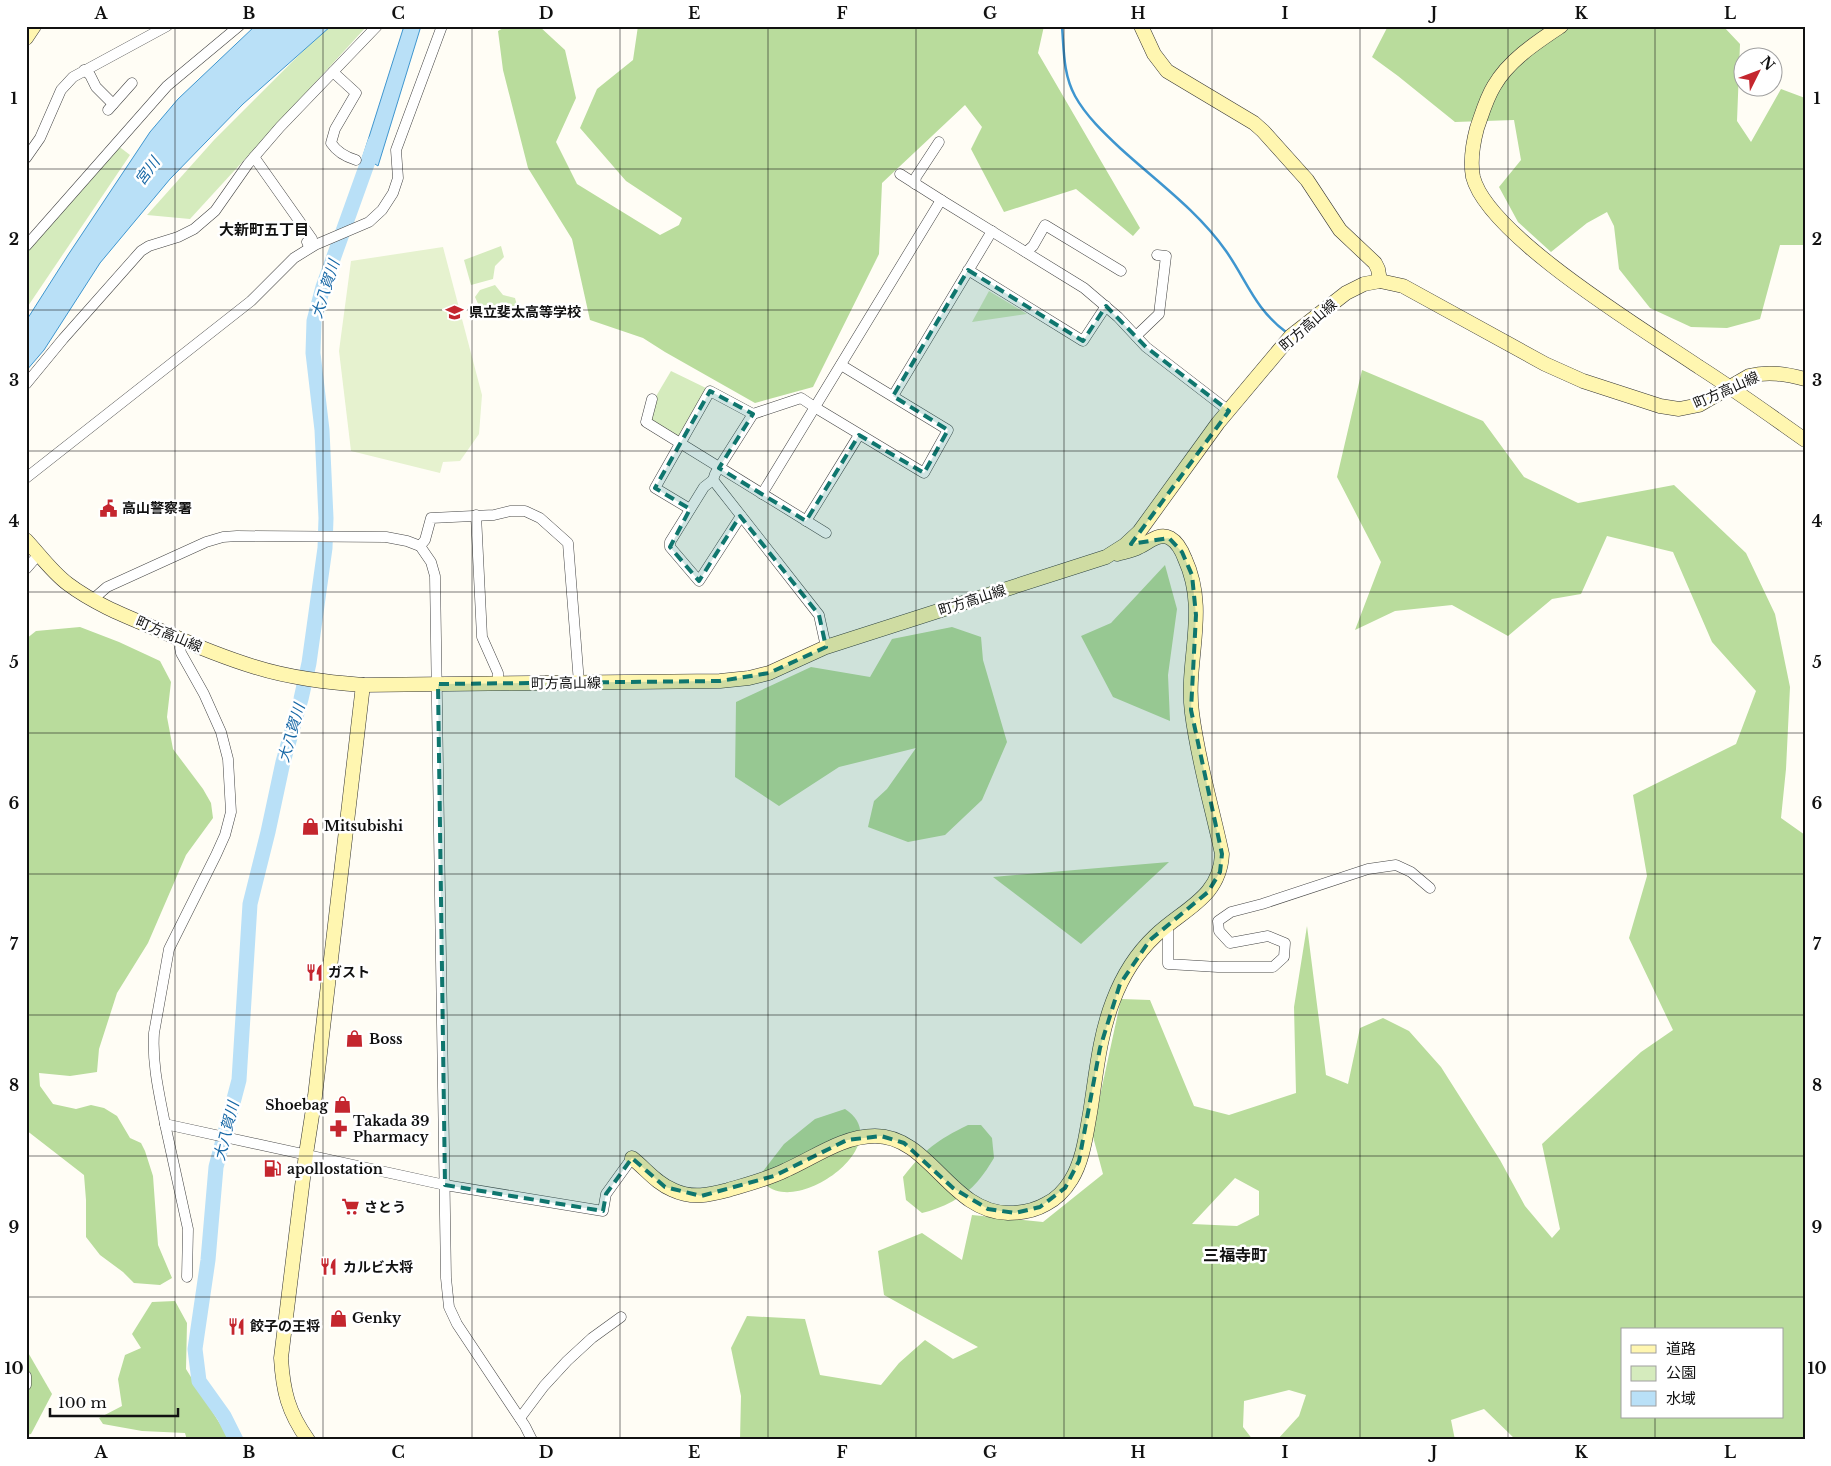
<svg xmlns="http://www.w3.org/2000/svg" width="1831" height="1466" font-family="'Libre Baskerville','Noto Sans JP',serif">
<rect width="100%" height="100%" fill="#fffdf5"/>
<g fill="#d5ebbd">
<polygon points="328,26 367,26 190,219 147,215 214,140"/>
<polygon points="117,145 130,155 26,309 26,250"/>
<polygon points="501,246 504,257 495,266 493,279 471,285 464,260"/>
<polygon points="495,285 503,295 515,298 519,313 504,318 502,312 484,317 475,297 480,290"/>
<polygon points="989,291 1027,314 972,322"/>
<polygon points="671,371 706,388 682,434 676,438 650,420 655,398"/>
</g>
<g fill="#b9dc9c" fill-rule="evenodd">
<polygon points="507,26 539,26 565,50 576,98 556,142 577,184 660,235 679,225 682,218 626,181 580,128 597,89 633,60 638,26 1044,26 1038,53 1140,228 1133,236 1076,189 1004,212 971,149 982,127 965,105 882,183 879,254 813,387 755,403 665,352 643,338 590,320 572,239 528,168 503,70 498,31"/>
<polygon points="1388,26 1723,26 1740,44 1737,121 1751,142 1781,89 1805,98 1805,245 1780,245 1760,319 1727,328 1691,327 1650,308 1619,269 1614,226 1607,212 1587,223 1551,252 1518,222 1499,187 1521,160 1514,120 1455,122 1398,76 1372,57"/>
<path d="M1362,370l121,51 41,56 54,26 96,-18 72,68 29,61 15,73 -4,82 -5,49 24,17v605h-289l-32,-31 -33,11 4,20h-178l22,-24 7,-21 -17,-5 -45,11 -1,26 10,13h-513l1,-44 -10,-48 16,-32 58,3 15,56 61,10 18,-22 26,-23 28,19 25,-12 -94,-52 -6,-44 44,-18 40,27 10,-45 71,7 60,-48 -11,-41 29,-134 29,1 44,106 35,9 67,-22 -2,-86 13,-81 19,149 22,9 12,-56 23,-10 26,13 32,36 59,93 25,46 27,32 8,-9 -18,-85 99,-92 32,-22 -44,-92 18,-62 -14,-81 103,-51 20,-53 -44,-49 -39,-90 -66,-16 -26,58 -29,5 -44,37 -56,-31 -57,6 -40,19 26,-68 -44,-85zM1235,1178l24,13v24l-22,11 -45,-2zM1622,1330h160v87h-160z"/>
<polygon points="1165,565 1177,609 1168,675 1170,721 1113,697 1081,636 1111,623"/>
<polygon points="80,627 119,642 160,661 171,682 167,717 173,749 203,789 211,803 213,818 186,855 148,943 117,993 99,1049 97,1072 70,1076 39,1073 40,1086 53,1104 76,1109 91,1105 104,1108 117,1116 130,1138 141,1143 145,1151 153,1176 158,1245 172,1278 160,1285 134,1283 123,1272 100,1255 86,1237 86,1200 84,1175 26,1130 26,639 36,631"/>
<polygon points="952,627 981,637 983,660 1007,742 982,800 945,835 908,842 868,827 874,801 887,789 916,748 839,767 779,806 735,777 736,702 811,667 870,677 892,639"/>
<polygon points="1169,862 1081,944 993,877"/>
<path d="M845,1109c53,34 -45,106 -79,76 -3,-3 -4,-7 -6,-10l24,-31 31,-25z"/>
<path d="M968,1125h13l11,13 2,20c-5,8 -10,16 -16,23 -14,17 -36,27 -56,32l-16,-13 -3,-23c21,-27 34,-37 65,-52z"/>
<polygon points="175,1301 187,1323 186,1369 230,1440 187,1440 185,1433 142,1431 103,1424 99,1418 122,1406 118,1379 125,1355 141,1348 132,1334 152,1302"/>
<polygon points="26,1349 52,1394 31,1434 26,1435"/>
</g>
<polygon fill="#e6f2cf" points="443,247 482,395 479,434 460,461 443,462 440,473 351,451 339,351 351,261"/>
<g fill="#b9e0f7" stroke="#3f96cf">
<polygon points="255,26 331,26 243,104 170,179 100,263 44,350 26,371 26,321 68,255 150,132 178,99"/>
<polygon points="404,26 421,26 378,166 363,156"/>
</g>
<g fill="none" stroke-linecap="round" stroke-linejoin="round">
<path stroke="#3f96cf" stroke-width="2.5" d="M1062,26c2,24 1,48 13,70 11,20 29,37 45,52 36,33 77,62 106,103 21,30 29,58 60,81"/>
<polyline stroke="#b9e0f7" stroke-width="15" points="236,1440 224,1416 199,1381 195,1349 208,1260 216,1167 239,1080 250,904 268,832 283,762 301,699 309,663 325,548 326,518 322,430 313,353 314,321 323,287 375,142"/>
<defs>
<g id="street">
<polyline points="84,70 90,75 96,87 113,104"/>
<path d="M333,72l23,21 -21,36 -4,14c6,9 15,14 25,17"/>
<polyline points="108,110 132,83"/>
<polyline points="254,157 312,239 307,242 309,247"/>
<polyline points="26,158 40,138 61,90 73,77 167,26"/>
<polyline points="900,174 941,200"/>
<polyline points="915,184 916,177 939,142"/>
<polyline points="26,246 167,86 239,26"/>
<polyline points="1026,252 1033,246 1045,225 1121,271"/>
<polyline points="968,270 1083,341 1106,306"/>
<polyline points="1136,336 1159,314 1166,256 1157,255"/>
<polyline points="26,384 63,339 141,251 149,246 178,237 194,229 215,211 248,164 280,127 377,26"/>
<polyline points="893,396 992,231"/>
<polyline points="652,399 646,422 826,533"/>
<polyline points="26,478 251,301 294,258 315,245 369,222 382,210 393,193 398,178 396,150 442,26"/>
<polyline points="713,480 819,615 826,647"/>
<polyline points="762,494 941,200 1084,288 1118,317 1146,347 1229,411"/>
<polyline points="690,509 655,488 710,391 753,414"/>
<polyline points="476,515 482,637 498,673 498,684"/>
<polyline points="741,516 699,581 670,547 670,542 704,487 713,480 715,474 753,414 801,398 816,408 924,473 948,430 841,365"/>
<polyline points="806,521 859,435"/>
<polyline points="420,546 425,540 431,518 494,515 510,511 525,511 540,518 568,543 579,683"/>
<polyline points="26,569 39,554"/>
<polyline points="92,600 107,587 206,542 223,537 237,536 386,537 407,541 420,546 431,562 435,576 446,1278 449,1307 457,1324 525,1426 532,1440"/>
<path d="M178,638l3,15 23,41 17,38 7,27 3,53 -6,23 -9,20 -47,94 -15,84c-2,31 5,60 11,91l280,61 158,26 3,-17 26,-36"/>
<polyline points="1168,924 1168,964 1218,967 1273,967 1284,957 1285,943 1268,936 1230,943 1219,931 1218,921 1231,912 1262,904 1368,869 1396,865 1411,872 1430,888"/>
<polyline points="165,1124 188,1229 187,1277"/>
<polyline points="26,1376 26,1385"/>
<polyline points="520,1418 544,1386 567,1361 592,1338 621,1317"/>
</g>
<g id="secondary">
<polyline points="1141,26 1154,54 1167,71 1254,123 1263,131 1307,180 1340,230 1375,263 1378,269 1380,281"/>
<path d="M1561,26c-24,16 -52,34 -67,60 -8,13 -12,28 -17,42 -4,15 -7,33 -4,49 15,59 173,154 226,190 36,23 71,48 106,73"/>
<polyline points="26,38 34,26"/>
<path d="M26,540c14,15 26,32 42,44 28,21 60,33 91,46 32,14 63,27 96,37 35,11 71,15 108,18l357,-4 29,-3 20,-5 57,-26 280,-90 19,-12 14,-13 79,-109 73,-87 55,-43 18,-9 16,-3 23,5 142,78 38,17 77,25 19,3 20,-4 50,-29c19,-5 37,-2 56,3"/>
<path d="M632,1158c14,11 24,25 41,32 19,9 36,5 55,0 20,-6 40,-11 58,-20 29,-13 57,-34 89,-34 55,0 75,76 133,77 13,0 26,-2 38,-9 10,-5 19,-14 25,-24 12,-19 15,-45 19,-67 6,-37 9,-76 23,-112 9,-24 23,-47 42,-65 28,-27 65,-38 67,-82 -10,-47 -24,-93 -30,-141 -7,-52 17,-102 -7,-154 -3,-8 -8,-17 -15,-21 -11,-6 -22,5 -31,9 -7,4 -15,5 -22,7"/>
<path d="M308,1440c-20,-28 -25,-49 -27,-82l25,-204 9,-58 48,-411"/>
</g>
</defs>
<use href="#street" stroke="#444" stroke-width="11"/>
<use href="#secondary" stroke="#333" stroke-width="15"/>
<use href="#street" stroke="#fff" stroke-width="10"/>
<use href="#secondary" stroke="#fff6b0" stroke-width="14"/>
</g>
<path fill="#0f766e" fill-opacity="0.2" stroke="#0f766e" stroke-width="4" stroke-dasharray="10 6" stroke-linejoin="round" d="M968,270l115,71 23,-35 40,41 83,64 -98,133 38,-6 13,14 10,23 4,40 -5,95 31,144 -2,18 -12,20 -58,48 -30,44 -20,64 -21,113 -14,27 -25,19 -25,6 -27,-4 -35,-21 -49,-45 -23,-7 -34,4 -73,36 -73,20 -36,-9 -33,-29 -26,36 -3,17 -158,-26 -7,-501 282,-3 49,-8 57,-26 -7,-32 -79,-99 -41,65 -29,-34 20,-38 -35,-21 55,-97 43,23 -34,54 87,53 53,-86 65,38 24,-43 -55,-34z"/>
<path fill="none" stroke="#111" stroke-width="1" stroke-opacity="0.55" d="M175,26v1414M323,26v1414M472,26v1414M620,26v1414M768,26v1414M916,26v1414M1064,26v1414M1212,26v1414M1360,26v1414M1508,26v1414M1655,26v1304M26,169h1779M26,310h1779M26,451h1779M26,592h1779M26,733h1779M26,874h1779M26,1015h1779M26,1156h1779M26,1297h1779M1655,1417v23"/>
<defs>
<symbol id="school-bare" viewBox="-9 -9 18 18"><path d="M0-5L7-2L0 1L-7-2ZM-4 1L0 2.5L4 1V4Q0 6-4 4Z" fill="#c4262e" stroke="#fff" stroke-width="2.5" paint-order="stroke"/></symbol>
<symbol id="civic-bare" viewBox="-9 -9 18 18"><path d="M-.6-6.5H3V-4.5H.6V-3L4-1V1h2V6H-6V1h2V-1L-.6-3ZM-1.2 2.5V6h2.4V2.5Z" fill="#c4262e" stroke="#fff" stroke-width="2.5" paint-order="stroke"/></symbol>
<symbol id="shop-bare" viewBox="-9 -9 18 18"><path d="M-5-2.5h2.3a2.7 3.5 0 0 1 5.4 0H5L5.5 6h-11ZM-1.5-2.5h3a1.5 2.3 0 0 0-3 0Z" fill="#c4262e" stroke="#fff" stroke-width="2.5" paint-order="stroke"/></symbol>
<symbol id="restaurant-bare" viewBox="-9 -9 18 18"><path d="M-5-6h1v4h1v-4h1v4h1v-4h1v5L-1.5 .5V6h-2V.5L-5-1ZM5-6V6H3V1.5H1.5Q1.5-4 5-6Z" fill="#c4262e" stroke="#fff" stroke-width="2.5" paint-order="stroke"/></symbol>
<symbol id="pharmacy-bare" viewBox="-9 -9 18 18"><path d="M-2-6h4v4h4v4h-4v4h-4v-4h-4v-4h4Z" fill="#c4262e" stroke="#fff" stroke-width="2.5" paint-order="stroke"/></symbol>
<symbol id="fuel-bare" viewBox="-9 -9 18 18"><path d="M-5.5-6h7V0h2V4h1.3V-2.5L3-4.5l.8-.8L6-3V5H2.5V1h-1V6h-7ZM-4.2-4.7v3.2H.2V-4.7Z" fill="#c4262e" stroke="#fff" stroke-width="2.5" paint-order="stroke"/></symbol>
<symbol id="supermarket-bare" viewBox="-9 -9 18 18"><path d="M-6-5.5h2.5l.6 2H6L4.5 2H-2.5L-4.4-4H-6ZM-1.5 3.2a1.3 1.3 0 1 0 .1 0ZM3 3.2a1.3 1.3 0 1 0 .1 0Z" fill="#c4262e" stroke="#fff" stroke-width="2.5" paint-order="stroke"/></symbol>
</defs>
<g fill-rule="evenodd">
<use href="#school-bare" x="442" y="300" width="25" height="25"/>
<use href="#civic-bare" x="96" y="496" width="25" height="25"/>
<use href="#shop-bare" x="298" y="814" width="25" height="25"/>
<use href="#restaurant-bare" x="302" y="960" width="25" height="25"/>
<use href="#shop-bare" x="342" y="1026" width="25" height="25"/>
<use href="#shop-bare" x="330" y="1092" width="25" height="25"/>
<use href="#pharmacy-bare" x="326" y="1116" width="25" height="25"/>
<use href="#fuel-bare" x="260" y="1156" width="25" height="25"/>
<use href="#supermarket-bare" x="338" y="1194" width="25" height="25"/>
<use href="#restaurant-bare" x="316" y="1254" width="25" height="25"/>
<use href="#shop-bare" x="326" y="1306" width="25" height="25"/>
<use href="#restaurant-bare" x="224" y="1314" width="25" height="25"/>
</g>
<g text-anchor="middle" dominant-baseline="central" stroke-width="5" stroke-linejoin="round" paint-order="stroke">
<g font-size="14" font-weight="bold" fill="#111" stroke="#fff" text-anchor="start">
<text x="469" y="312">県立斐太高等学校</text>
<text x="122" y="508">高山警察署</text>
<text x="324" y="826">Mitsubishi</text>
<text x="328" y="972">ガスト</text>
<text x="369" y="1039">Boss</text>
<text x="328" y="1105" text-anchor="end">Shoebag</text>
<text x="353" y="1121">Takada 39<tspan x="353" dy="16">Pharmacy</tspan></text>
<text x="287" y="1169">apollostation</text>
<text x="364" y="1207">さとう</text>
<text x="343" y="1267">カルビ大将</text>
<text x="352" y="1318">Genky</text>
<text x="250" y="1326">餃子の王将</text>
</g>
<g font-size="14" fill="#111" stroke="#fff">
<text transform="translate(1308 325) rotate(-41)">町方高山線</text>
<text transform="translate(1726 390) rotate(-24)">町方高山線</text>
<text transform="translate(972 600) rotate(-18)">町方高山線</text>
<text transform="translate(169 634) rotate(23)">町方高山線</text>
<text transform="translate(566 683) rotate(-1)">町方高山線</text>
</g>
<g font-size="15" font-style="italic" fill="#1768a6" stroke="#fff">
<text transform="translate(147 171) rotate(-54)">宮川</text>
<text transform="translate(325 289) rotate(-72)">大八賀川</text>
<text transform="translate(291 733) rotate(-74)">大八賀川</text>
<text transform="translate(226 1131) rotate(-76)">大八賀川</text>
</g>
<g font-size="15" font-weight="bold" fill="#111" stroke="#fff">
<text x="264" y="229">大新町五丁目</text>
</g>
<g font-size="16" font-weight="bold" fill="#111" stroke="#fff">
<text x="1235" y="1255">三福寺町</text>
</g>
</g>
<rect width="1831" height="1466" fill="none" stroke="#ffffff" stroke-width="55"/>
<rect x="1621" y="1328" width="162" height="90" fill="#ffffff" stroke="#a0a0a0"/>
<rect x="1631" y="1345" width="25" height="8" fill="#fff6b0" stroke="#a0a0a0"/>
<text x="1666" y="1354" font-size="15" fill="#111111">道路</text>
<rect x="1631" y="1366" width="25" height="15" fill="#d5ebbd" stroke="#a0a0a0"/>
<text x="1666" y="1378" font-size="15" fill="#111111">公園</text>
<rect x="1631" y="1391" width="25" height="15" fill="#b9e0f7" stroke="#a0a0a0"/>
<text x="1666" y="1404" font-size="15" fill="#111111">水域</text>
<g transform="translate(1758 72) rotate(48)"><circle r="24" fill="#ffffff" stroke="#a0a0a0"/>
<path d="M0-4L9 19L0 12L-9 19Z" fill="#c4262e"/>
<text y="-8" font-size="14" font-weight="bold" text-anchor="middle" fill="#111111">N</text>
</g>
<path d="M50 1408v8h128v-8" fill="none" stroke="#111111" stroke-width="2.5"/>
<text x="58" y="1408" font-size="15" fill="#111111" stroke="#ffffff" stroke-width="4" paint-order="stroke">100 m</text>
<rect x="28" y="28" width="1776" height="1410" fill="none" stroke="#111" stroke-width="2"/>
<g font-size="16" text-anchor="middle" font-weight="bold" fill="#111">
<text x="101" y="19">A</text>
<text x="249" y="19">B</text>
<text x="398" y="19">C</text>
<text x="546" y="19">D</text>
<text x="694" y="19">E</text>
<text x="842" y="19">F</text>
<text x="990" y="19">G</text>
<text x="1138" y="19">H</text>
<text x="1285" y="19">I</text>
<text x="1434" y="19">J</text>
<text x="1581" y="19">K</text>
<text x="1730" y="19">L</text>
<text x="14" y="104">1</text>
<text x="1817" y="104">1</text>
<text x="14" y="245">2</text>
<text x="1817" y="245">2</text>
<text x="14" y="386">3</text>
<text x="1817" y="386">3</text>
<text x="14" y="527">4</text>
<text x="1817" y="527">4</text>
<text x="14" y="668">5</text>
<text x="1817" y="668">5</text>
<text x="14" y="809">6</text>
<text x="1817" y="809">6</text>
<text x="14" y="950">7</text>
<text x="1817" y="950">7</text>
<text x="14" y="1091">8</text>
<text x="1817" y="1091">8</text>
<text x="14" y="1233">9</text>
<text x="1817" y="1233">9</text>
<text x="14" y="1374">10</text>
<text x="1817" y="1374">10</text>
<text x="101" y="1458">A</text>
<text x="249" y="1458">B</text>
<text x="398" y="1458">C</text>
<text x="546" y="1458">D</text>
<text x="694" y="1458">E</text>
<text x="842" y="1458">F</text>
<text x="990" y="1458">G</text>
<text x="1138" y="1458">H</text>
<text x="1285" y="1458">I</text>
<text x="1434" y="1458">J</text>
<text x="1581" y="1458">K</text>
<text x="1730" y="1458">L</text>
</g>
</svg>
